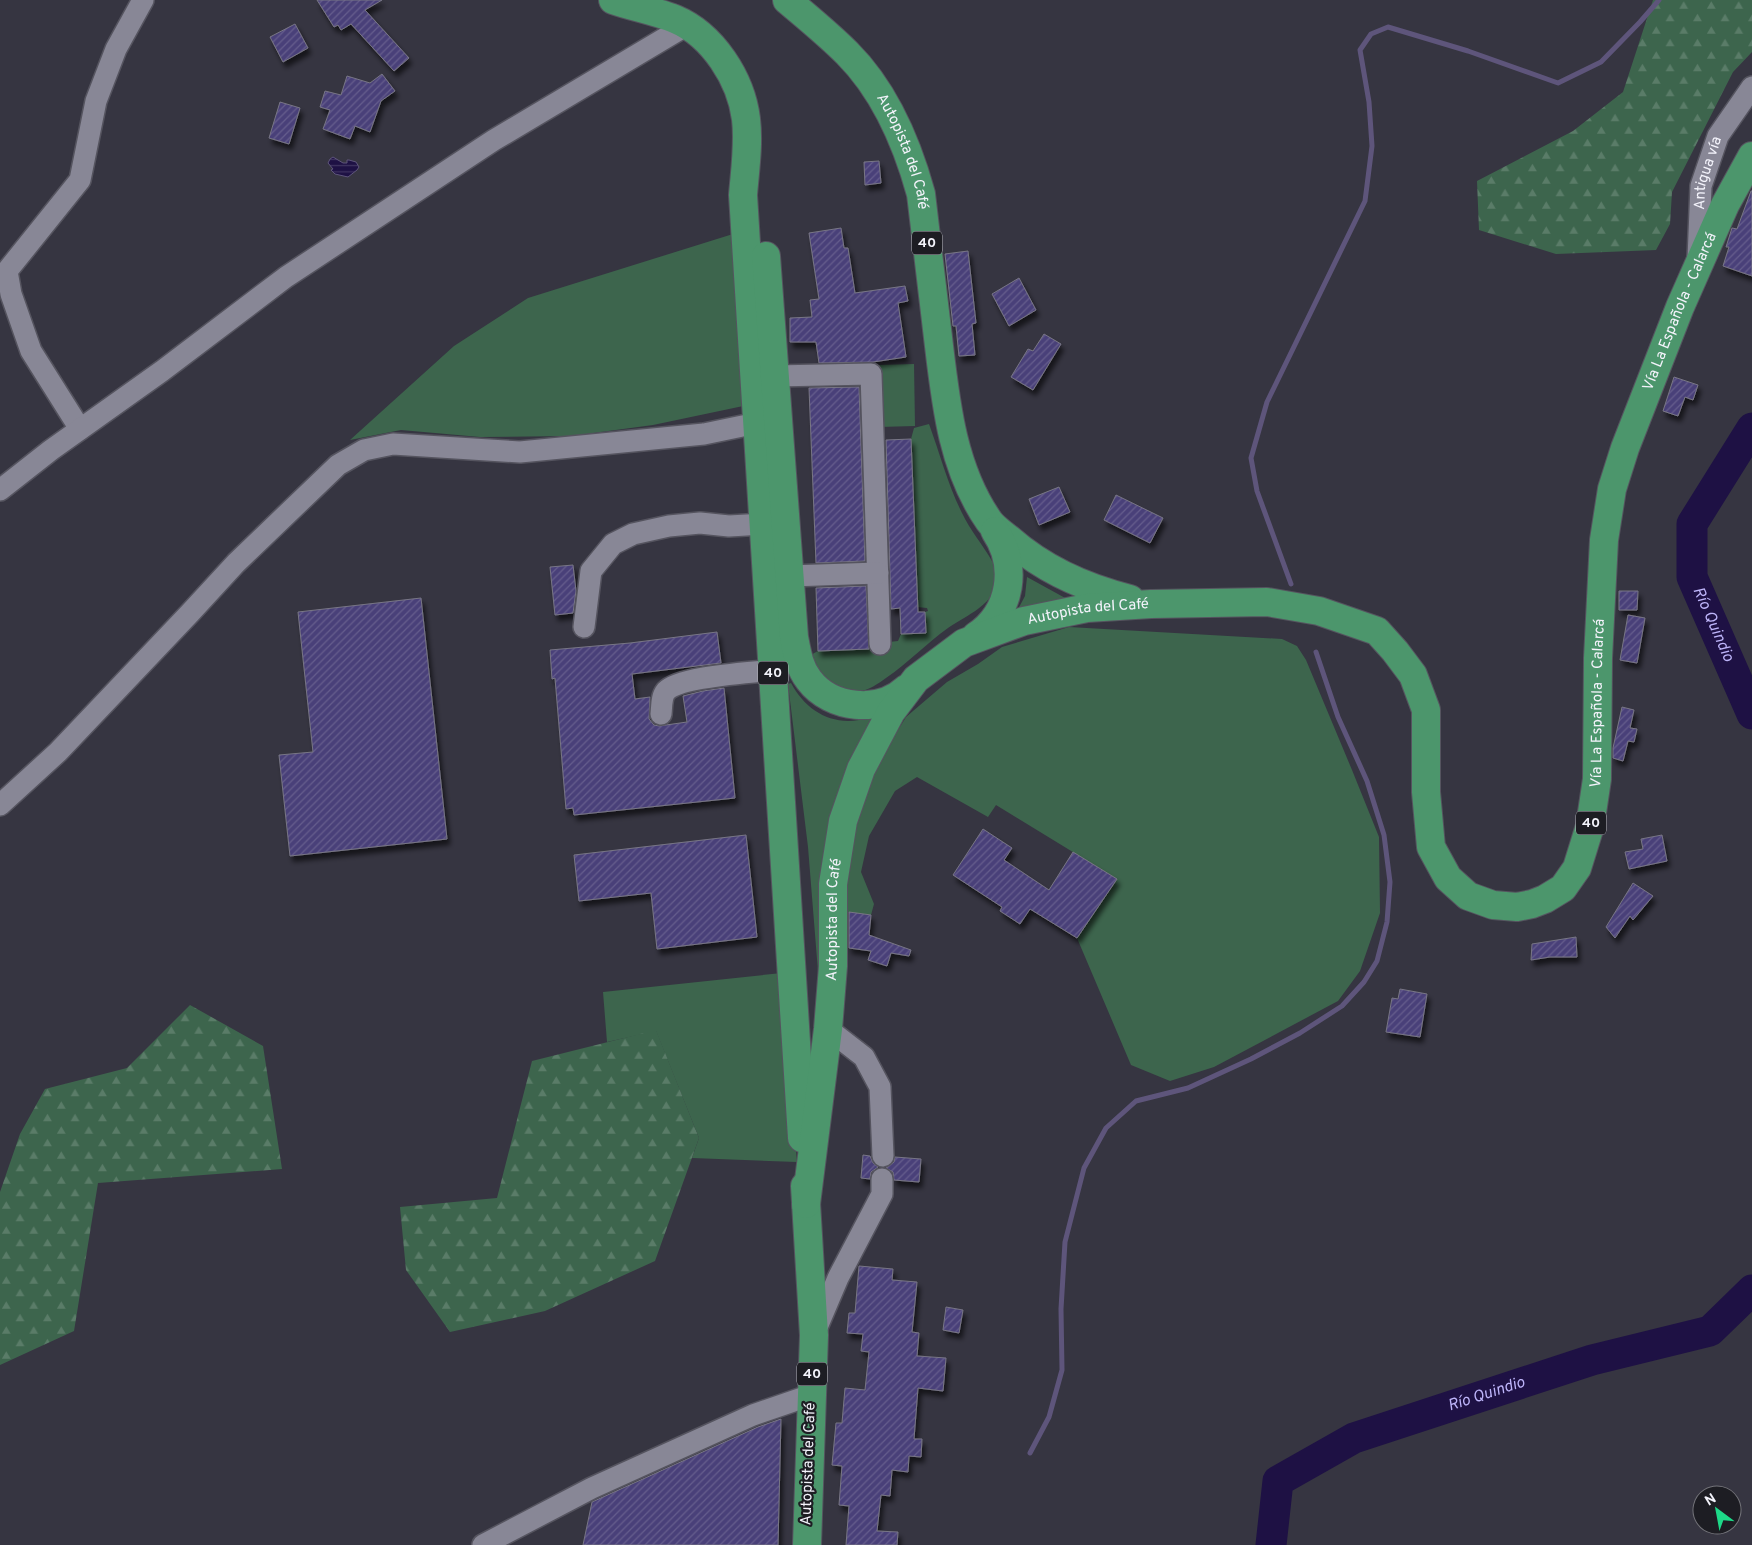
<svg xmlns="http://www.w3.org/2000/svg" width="1752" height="1545" font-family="Overpass,sans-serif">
<defs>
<pattern id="forest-firs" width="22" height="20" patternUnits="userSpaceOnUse" patternTransform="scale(1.25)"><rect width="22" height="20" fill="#3d654d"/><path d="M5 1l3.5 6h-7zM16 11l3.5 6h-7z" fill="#5a7c68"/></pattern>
<pattern id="water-rules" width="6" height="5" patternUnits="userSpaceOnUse" patternTransform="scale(1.25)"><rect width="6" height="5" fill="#1e1144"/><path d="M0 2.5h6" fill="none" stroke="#3f3460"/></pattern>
<pattern id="building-hatch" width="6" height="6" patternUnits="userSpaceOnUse" patternTransform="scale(1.25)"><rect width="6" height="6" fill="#4a4179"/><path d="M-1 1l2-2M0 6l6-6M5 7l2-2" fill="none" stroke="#655d8d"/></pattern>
<filter id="shadow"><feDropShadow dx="3" dy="5.5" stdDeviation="2.5" flood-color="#0009"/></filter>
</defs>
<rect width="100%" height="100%" fill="#363541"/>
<g fill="#3d654d">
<polygon points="733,234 748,405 653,425 571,436 480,437 401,430 350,440 454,346 528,298"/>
<polygon points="914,364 915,426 879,427 878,365"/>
<path d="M929,424c11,30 19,61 33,89 8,17 21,32 30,48 2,3 5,7 6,10 1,4 -1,15 -3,19 -9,18 -31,27 -47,38 -21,15 -40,35 -62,50 -7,5 -18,13 -27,13 -27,0 -37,-16 -52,-34l11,-6 52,-2 1,2 18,-3v-6l9,-1 3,-7 25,-1 -1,-21 3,-1 -1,-3 -10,-1 -6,-168 3,-11z"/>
<polygon points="1027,577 1067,599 1016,613 1025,596"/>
<path d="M1069,627l213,12 15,7 9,14 46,110 27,67 1,76 -20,58 -22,30 -124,66 -44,14 -39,-16 -54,-127c13,-20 27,-38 40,-59l-121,-74 -8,12 -71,-40 -22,14 -26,45 -8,36 13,32 -3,11 -24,-3 -2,-40 8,-48 25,-62 28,-45 41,-35 31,-18 24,-17z"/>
<path d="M791,683c14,26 38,42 68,37 6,-1 12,-5 18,-7 -15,28 -30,56 -41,86 -19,53 -15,128 -17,185l-11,-137 -20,-163z"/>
<polygon points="782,973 797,1162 692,1158 699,1138 656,1031 607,1042 603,992"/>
</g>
<g fill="url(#forest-firs)">
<polygon points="1653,0 1752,0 1752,52 1733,72 1672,192 1670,224 1656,250 1556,254 1479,230 1477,181 1573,131 1623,92"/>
<polygon points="190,1005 263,1046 282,1169 98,1183 74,1331 0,1365 0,1192 20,1134 45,1089 127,1068"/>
<polygon points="656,1030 699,1138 655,1261 545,1311 450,1332 406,1270 400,1207 497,1198 532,1061"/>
</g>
<polygon fill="url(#water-rules)" stroke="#5e557b" points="333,157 343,163 347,163 347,160 349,160 356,162 359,167 357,170 348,177 335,174 331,170 333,169 328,163 330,159"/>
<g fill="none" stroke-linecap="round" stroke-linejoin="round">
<g stroke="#5e557b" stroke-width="5">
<polyline points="1291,584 1257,491 1251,458 1267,402 1365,201 1372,146 1369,102 1360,50 1371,34 1388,27 1468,51 1558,83 1601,62 1640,22 1659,0"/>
<polyline points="1030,1453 1049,1417 1062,1370 1061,1309 1065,1242 1084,1168 1106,1128 1136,1101 1188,1088 1251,1059 1300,1033 1342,1006 1364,982 1377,961 1387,922 1390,882 1384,835 1367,781 1338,717 1316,652"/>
</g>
<g stroke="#1e1144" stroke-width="31">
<path id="s1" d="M1752,428l-60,96v53l60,137"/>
<path id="s2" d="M1271,1545l7,-64 76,-43 238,-78 118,-29 42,-41"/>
</g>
</g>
<g fill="url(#building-hatch)" stroke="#787685" filter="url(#shadow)">
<polygon points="317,0 382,0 365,10 409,58 394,71 351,24 341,30 338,25 334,27"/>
<polygon points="295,24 308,48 283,62 270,37"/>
<polygon points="382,74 395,91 381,101 370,132 355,126 350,139 323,129 330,110 320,107 325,91 341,95 347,76 370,83"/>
<polygon points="280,102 300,108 289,144 269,138"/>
<polygon points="879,161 881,183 865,185 864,162"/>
<polygon points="1751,191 1752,191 1752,276 1723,266 1729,247 1726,247 1732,228 1737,229"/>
<polygon points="841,228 844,248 848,248 855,293 905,286 908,301 898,303 906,357 873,362 819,363 816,342 790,342 790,318 812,317 810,300 819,299 809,233"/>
<polygon points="968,251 976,323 972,324 975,355 959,356 956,326 953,326 945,254"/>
<polygon points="1019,278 1036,310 1009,326 992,294"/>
<polygon points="1044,334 1061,344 1033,390 1011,377 1028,349 1033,351"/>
<polygon points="1674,377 1698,385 1693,400 1685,397 1678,416 1663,411"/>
<polygon points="859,387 865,561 816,563 809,388"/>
<polygon points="911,439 918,612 925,612 926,633 901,634 900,608 891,609 886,440"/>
<polygon points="1059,487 1070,512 1039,525 1029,499"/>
<polygon points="1116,495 1163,518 1150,543 1104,520"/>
<polygon points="573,565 576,591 573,613 555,615 550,567"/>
<polygon points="866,586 869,649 818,651 816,588"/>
<polygon points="1619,591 1638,591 1637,610 1619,610"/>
<polygon points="421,598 447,839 290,856 279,755 313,752 298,612"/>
<polygon points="1628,615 1645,618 1637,663 1620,660"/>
<polygon points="717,632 721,663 632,674 635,699 650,697 649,719 654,725 659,726 687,722 683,696 703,691 724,688 735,798 574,815 573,808 566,809 555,678 552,679 550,650 630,643"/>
<polygon points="1622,707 1634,710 1630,728 1637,729 1634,742 1628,741 1623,761 1613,758 1613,748"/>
<polygon points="983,829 1012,848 1004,860 1049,890 1073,852 1117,879 1077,938 1030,909 1020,924 1000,911 1002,907 953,875"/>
<polygon points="746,835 757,937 657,949 651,893 579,901 574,855"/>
<polygon points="1662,835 1667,861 1629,869 1625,852 1643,849 1641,839"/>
<polygon points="1633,883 1653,896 1633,920 1630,916 1615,938 1606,927"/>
<polygon points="849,912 871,915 869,935 911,950 909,956 891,953 887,966 868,960 871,951 849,948"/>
<polygon points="1576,937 1577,957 1550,957 1531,960 1532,944"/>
<polygon points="1400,989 1427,994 1420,1037 1386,1032 1392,998 1398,999"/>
<polygon points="863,1155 870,1156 873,1163 878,1167 871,1172 870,1179 861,1178"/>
<polygon points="895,1157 921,1159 919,1182 894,1180 893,1172 886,1168 894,1162"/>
<polygon points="859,1266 893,1269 892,1280 917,1282 912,1332 919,1333 917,1356 946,1358 943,1391 918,1388 914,1439 922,1439 921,1457 909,1456 908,1472 892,1470 890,1496 881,1495 877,1531 898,1532 897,1545 846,1545 849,1506 839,1505 842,1466 832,1465 836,1423 842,1423 845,1388 865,1390 869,1352 861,1351 863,1334 847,1333 849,1313 855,1313"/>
<polygon points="946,1307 963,1310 959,1333 943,1330"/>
<polygon points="781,1419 778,1545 583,1545 592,1502 758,1427"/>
</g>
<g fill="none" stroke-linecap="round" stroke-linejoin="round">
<defs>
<g id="minor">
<path id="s3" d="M1698,258l3,-72 17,-50 34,-49"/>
<polyline points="775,376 871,374 880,644"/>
<polyline points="80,429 31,351 11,294 7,271 80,180 96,101 116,49 143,0"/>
<polyline points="0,490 51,450 162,371 286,277 494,140 677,31 685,24"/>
<polyline points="790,576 878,573"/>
<polyline points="584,627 591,571 613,544 633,534 669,526 700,523 729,526 764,524"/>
<path d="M661,714c1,-8 0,-17 5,-23 14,-15 85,-18 107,-21"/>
<polyline points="0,805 58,752 190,613 236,563 338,465 364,450 393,444 520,452 704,434 757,423"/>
<polyline points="828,1029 864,1057 880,1087 883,1156"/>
<polyline points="815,1332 838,1278 882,1194 882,1179"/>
<polyline points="483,1545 592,1488 753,1415 811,1395"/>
</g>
<g id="highway">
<path d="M613,0c20,7 42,11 62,19 38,16 66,60 71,100 3,25 -1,51 -3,76l59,943"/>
<path id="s4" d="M787,0c20,17 41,34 60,53 38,38 60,90 74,141 5,45 11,90 16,135 8,66 13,136 52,192 5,7 13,12 20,18 34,30 76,49 121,60"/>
<path d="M766,256l28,381c3,16 5,30 15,43 22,29 70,34 97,9"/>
<path d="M976,636c36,-24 42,-71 19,-105"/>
<polyline points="805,1186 814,1335 807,1545"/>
<path id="s5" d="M806,1204l22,-175 5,-63v-82l10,-63 18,-52 30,-57 25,-33 48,-36 60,-22 63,-13 64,-4 116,-2 52,9 58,20 18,20 18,24 13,35v82l5,55 17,31 20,18 25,9 24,2 15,-3 13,-5 18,-11 14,-20 13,-42 7,-47 1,-121 6,-118 8,-51 13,-41 55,-141 45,-102 27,-49"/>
</g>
</defs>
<use href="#minor" stroke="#55545f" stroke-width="24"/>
<use href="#highway" stroke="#55545f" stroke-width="30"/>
<use href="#minor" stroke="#888796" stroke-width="21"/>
<use href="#highway" stroke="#4c966c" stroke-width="28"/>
</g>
<g text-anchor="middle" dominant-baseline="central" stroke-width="4.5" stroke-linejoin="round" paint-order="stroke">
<g fill="#1d1d23" stroke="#b3b3ba" stroke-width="1">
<rect x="912" y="231.5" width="30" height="23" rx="4"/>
<rect x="758" y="661.5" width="30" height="23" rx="4"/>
<rect x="1576" y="811.5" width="30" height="23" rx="4"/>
<rect x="797" y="1362.5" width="30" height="23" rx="4"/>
</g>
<g font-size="14" font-weight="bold" fill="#f3f3fb">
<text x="927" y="243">40</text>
<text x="773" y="673">40</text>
<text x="1591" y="823">40</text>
<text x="812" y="1374">40</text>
</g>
<g font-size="15" fill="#f3f3fb" stroke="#1d1d23">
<text stroke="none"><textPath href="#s4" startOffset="195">Autopista del Café</textPath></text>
<text stroke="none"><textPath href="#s3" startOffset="86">Antigua vía</textPath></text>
<text stroke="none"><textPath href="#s5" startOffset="2020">Vía La Española - Calarcá</textPath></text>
<text stroke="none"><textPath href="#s5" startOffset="735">Autopista del Café</textPath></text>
<text stroke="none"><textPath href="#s5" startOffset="1615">Vía La Española - Calarcá</textPath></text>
<text stroke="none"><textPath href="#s5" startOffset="286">Autopista del Café</textPath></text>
<text transform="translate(809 1464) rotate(-88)">Autopista del Café</text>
</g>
<g font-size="16" font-style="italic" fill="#bdb4f9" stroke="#1d1d23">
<text stroke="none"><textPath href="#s1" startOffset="218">Río Quindio</textPath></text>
<text stroke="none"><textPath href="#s2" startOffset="291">Río Quindio</textPath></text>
</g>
</g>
<g transform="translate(1717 1510) rotate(328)"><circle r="24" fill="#1d1d23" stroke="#737379"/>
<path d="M0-4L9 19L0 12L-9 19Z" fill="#1dd988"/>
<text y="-8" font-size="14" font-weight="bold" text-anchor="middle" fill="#f3f3fb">N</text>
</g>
</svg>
